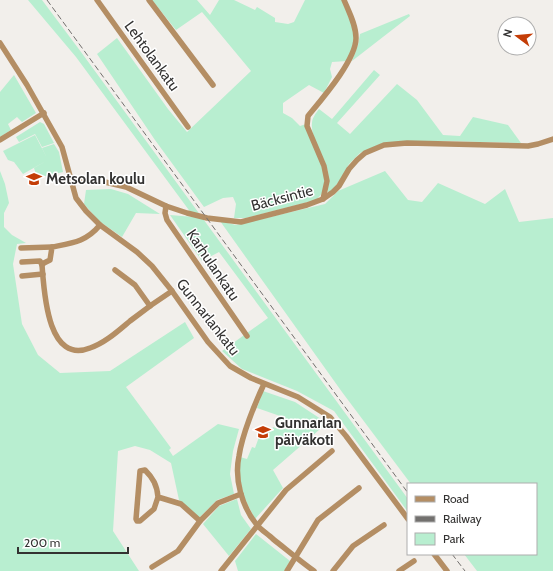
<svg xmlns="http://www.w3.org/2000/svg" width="553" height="571" font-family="Cabin,sans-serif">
<rect width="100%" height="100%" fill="#f2efeb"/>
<g fill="#b8eed0">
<polygon points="28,0 42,0 81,52 408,499 408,512 334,411 297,391 242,369 222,351 268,318 219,252 202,261 170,215 194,217 76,57"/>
<path d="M152,0h45l13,15 9,-15h15l21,10 2,-3 18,11v4l13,2 6,-2 11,-22h37l10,23 3,16 -8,22 -15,1 -2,7 2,8 -8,16 -15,-8 -26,18v10l9,5 8,8 6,-2c7,17 25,51 16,69 -1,2 -4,5 -6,7l-70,18h-12l2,-14 -3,-7 -10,1 -19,9 -49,-67 -58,-86 20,-16 51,71 19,23 64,-61 -49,-59 -26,18z"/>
<polygon points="409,14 410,16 352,61 358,45 360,34"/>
<path d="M374,70l6,5 -43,48 13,11 47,-50 20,16 26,35 17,1 13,-19 35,8 13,18 -78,-2 -60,2 -23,10 -11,11 -9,17 -12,13c-2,-7 1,-15 0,-22 -3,-16 -18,-34 -16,-49 0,-5 4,-10 7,-14l13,10z"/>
<polygon points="14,75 36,113 22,122 17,117 8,124 11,130 0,137 0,92"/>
<polygon points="40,122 44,124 54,143 42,147 35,134 19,142 16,137"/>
<polygon points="35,135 47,158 42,148 54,144 59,152 63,172 37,178 34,168 46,161 23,174 14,162 8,160 3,151"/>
<polygon points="0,171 5,184 9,203 4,213 4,227 12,235 26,243 17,244 13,264 22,324 38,355 60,373 110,371 185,322 194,338 126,387 171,448 169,450 173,456 218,424 239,429 233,451 230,474 234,494 217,500 199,518 179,500 171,463 150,450 135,446 118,451 113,531 139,571 0,571"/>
<polygon points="385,171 408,200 422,202 438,183 485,204 505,189 519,222 553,218 553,571 477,571 464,554 536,554 536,484 411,484 342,392 220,221 236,225 325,204 338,191"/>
<polygon points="111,189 128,194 160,214 136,213 122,237 99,221 84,204 86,190"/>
<polygon points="263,391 295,402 327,423 273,470 283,488 255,519 244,497 240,478 240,457 247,459 252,447 255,448 259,437 261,437 264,428 272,431 273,427 278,429 281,427 280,416 257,408"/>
<polygon points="237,499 241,515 251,529 229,556 203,524 219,506"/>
<polygon points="256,534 290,561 284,571 238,571 235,561"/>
</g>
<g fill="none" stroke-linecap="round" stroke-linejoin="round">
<g stroke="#b48e64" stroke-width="5.5">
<polyline points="97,0 188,127"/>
<polyline points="149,0 213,85"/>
<polyline points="0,43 27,85 62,147 76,198 86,211 100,225 137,252 152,266 172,291 208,342 230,366 251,378 298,397 330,417 346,436 408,519"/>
<polyline points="0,140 44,113"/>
<polyline points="72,179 105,182 126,187 166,206 187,213 207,218 241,222 307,205 323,199 333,192 339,186 349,169 357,160 365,153 384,145 407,143 528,146 538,144 553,139"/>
<path d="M323,199l4,-18 -3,-15 -17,-40 1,-10c14,-17 48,-56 48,-78 0,-13 -7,-26 -12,-38"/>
<polyline points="166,206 165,213 167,220 247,336"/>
<path d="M100,225c-14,17 -28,18 -48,22l-2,13 -6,3 -2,2c2,25 5,100 48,83 15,-5 28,-17 40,-27 14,-11 28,-21 42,-30"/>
<polyline points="21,248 52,247"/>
<polyline points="22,262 40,261 42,265"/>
<polyline points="115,270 135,285 150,306"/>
<polyline points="22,276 43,274"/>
<path d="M264,384c-9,19 -22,51 -25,72 -5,23 3,51 18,69 4,5 11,9 16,14 14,11 27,22 41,32"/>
<path d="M158,497c-1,-12 -5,-19 -13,-27l-5,1 -4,48 1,2h3l14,-12 4,-12 23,7 19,17"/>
<polyline points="434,554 447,571"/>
<polyline points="152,567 178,551 200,521 218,503 241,494"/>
<polyline points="221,571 286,490 332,451"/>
<polyline points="287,571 318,520 359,488"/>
<polyline points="333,571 353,546 384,525"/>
<polyline points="399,571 414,561"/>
</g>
<g stroke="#72706e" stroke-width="1" stroke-dasharray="6 3" stroke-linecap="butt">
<polyline points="47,0 408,493"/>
<polyline points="452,554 465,571"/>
</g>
</g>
<defs>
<symbol id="school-bare" viewBox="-9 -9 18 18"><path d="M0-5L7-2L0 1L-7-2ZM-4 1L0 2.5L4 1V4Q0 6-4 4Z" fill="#c43d07" stroke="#fff" stroke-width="2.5" paint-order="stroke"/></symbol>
</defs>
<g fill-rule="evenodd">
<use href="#school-bare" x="23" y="168" width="22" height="22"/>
<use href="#school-bare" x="252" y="421" width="22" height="22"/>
</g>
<g text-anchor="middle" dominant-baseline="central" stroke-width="3" stroke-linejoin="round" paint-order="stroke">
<g font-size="15" fill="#333231" stroke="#fff">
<text transform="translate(152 56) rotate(54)">Lehtolankatu</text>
<text transform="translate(282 198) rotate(-15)">Bäcksintie</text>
<text transform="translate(213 265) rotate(56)">Karhulankatu</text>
<text transform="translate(208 317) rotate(52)">Gunnarlankatu</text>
</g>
<g font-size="15" font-weight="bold" fill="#333231" stroke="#fff" text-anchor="start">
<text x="46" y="179">Metsolan koulu</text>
<text x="275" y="423">Gunnarlan<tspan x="275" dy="17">päiväkoti</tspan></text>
</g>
</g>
<rect x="407" y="483" width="130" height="72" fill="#ffffff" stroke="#adadad"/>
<rect x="415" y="496" width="20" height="6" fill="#b48e64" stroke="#adadad"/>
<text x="443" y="503" font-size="12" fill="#333231">Road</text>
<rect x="415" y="516" width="20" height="6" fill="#72706e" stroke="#adadad"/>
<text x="443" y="523" font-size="12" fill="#333231">Railway</text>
<rect x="415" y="533" width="20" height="12" fill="#b8eed0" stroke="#adadad"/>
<text x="443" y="543" font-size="12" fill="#333231">Park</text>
<g transform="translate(517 36) rotate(286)"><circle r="19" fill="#ffffff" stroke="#adadad"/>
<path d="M0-3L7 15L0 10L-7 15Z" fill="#c43d07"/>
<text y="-6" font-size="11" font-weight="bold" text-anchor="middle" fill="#333231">N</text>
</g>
<path d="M18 547v6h110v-6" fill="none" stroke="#333231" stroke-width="2"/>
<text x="24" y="547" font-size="12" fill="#333231" stroke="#ffffff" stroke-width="3" paint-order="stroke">200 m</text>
</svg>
